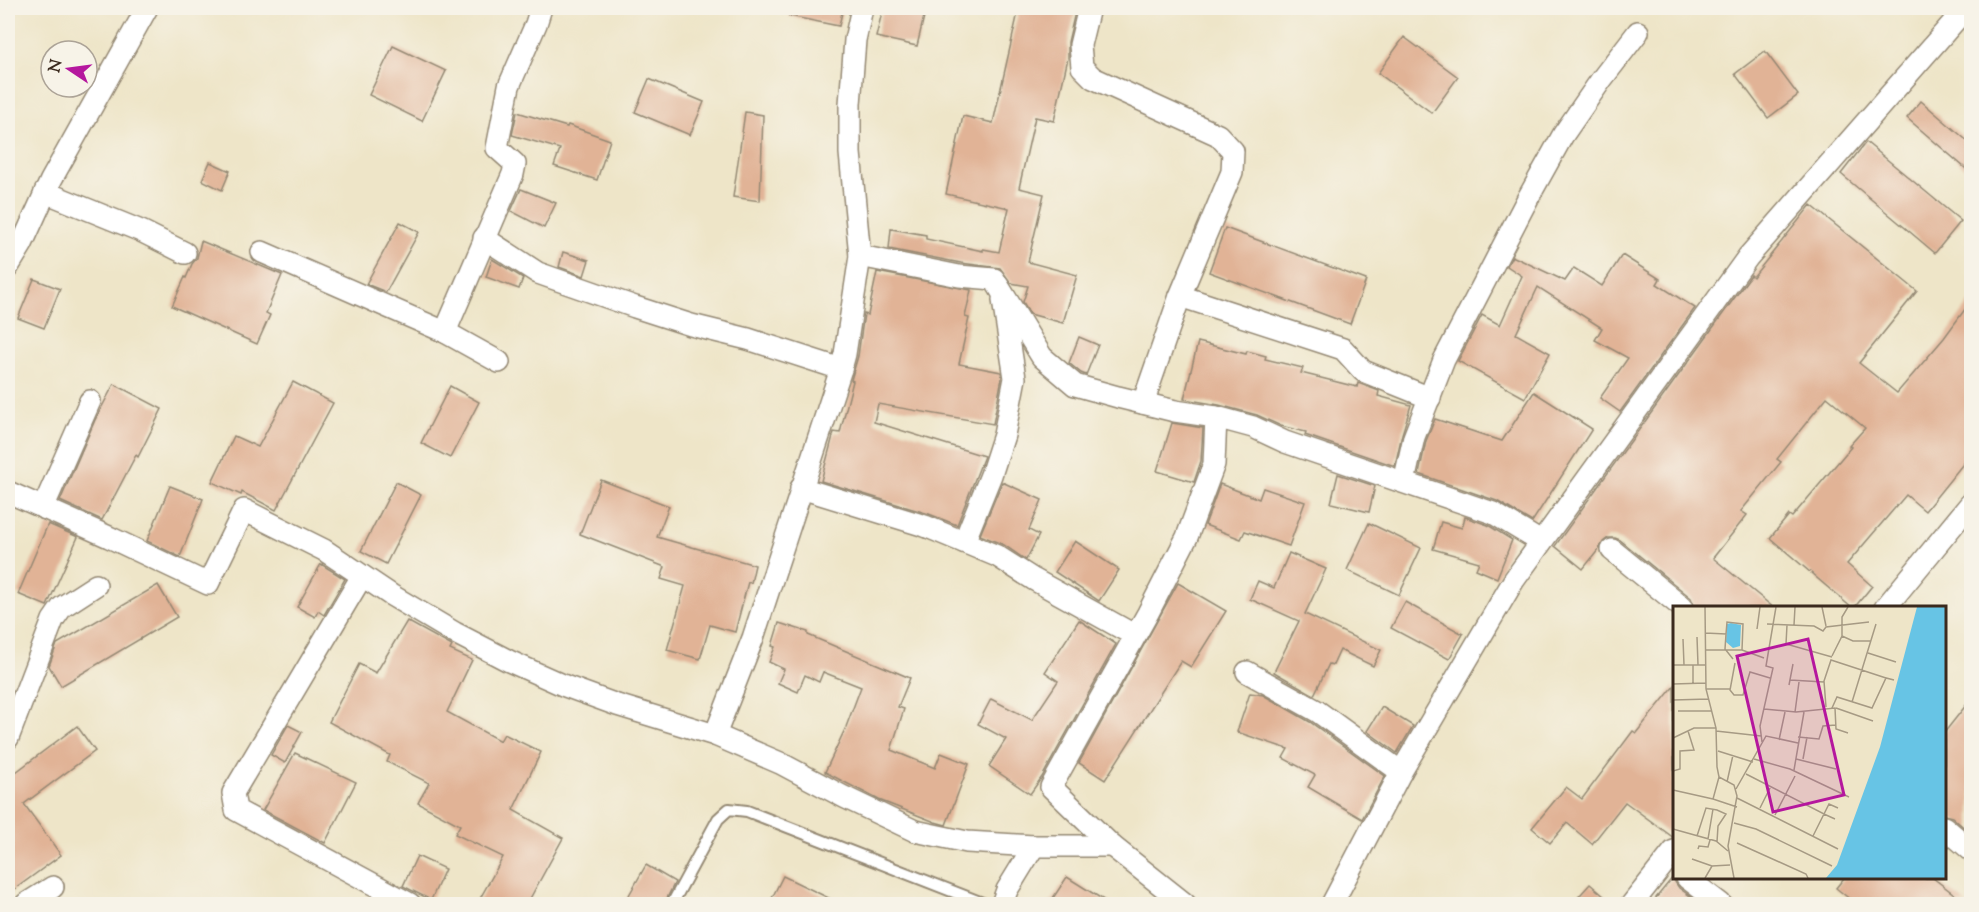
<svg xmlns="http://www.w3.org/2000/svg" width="1979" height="912" font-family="'Sorts Mill Goudy',serif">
<rect width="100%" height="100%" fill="#f7f3e8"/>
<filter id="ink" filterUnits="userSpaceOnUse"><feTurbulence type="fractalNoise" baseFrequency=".0167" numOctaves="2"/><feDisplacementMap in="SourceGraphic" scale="12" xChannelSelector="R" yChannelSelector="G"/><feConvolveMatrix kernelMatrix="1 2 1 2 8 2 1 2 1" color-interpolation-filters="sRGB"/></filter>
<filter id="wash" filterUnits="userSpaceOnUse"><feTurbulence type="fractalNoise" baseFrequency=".008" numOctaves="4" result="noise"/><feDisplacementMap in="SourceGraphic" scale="24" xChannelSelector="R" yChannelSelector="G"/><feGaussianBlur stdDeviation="1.35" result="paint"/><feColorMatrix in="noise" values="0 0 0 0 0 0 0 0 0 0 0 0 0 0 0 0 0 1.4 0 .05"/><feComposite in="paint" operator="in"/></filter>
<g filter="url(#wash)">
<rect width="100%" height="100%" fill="#eee5c8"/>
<g id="blocks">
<g fill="#e1b396">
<polygon points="790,8 843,8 839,26 789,16"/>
<polygon points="883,8 926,8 917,46 876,37"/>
<polygon points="1019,8 1076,8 1068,42 1068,58 1054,121 1035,117 1019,188 1044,194 1028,262 1077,275 1063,323 1030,314 1023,302 1028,286 1011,283 1000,268 961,263 889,249 891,229 926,235 926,239 983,251 983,249 999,252 1009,208 946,194 963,116 993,123"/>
<polygon points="1404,37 1458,77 1432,113 1378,73"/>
<polygon points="393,46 446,71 422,121 369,95"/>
<polygon points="1765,51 1798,95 1768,118 1735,74"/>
<polygon points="649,79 704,102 690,135 635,112"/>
<polygon points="1921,101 1971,144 1971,173 1907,118"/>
<polygon points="517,112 567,127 568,125 610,140 597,180 554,166 560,149 512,135"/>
<polygon points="745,112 763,115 760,201 733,197"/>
<polygon points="1866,142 1961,221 1935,253 1841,174"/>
<polygon points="210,162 230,171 222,190 202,180"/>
<polygon points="521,189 556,203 544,228 511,211"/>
<polygon points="1811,205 1917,291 1859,363 1897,393 1944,338 1971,301 1971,454 1925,511 1906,495 1847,564 1872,586 1854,608 1852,608 1770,538 1789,515 1792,517 1851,447 1849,446 1865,428 1827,397 1777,459 1781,462 1741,511 1747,515 1713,558 1774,608 1695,608 1691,598 1620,540 1615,538 1608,538 1603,542 1599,549 1583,569 1555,546 1751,275 1753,277"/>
<polygon points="400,222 419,232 386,292 366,284"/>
<polygon points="1225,228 1366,280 1350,324 1209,272"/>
<polygon points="201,241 282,275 266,313 270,315 257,344 172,306 185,277 186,278 192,264 197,258"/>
<polygon points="563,252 589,260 584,276 559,267"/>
<polygon points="1622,255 1660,279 1657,284 1695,308 1620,412 1600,398 1628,358 1595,340 1602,328 1538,287 1516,334 1550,353 1525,398 1458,361 1482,315 1500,325 1522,276 1507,266 1512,256 1565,281 1574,268 1602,286"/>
<polygon points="492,259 523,278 519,289 486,277"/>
<polygon points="877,272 971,290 965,317 969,318 959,364 1001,372 1002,378 993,424 878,404 874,422 984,456 957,525 929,514 821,481 834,432 840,433 853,381 851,380 858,356 864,314 868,315"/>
<polygon points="34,279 60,289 44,328 18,318"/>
<polygon points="1079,337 1098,345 1086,375 1081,373 1069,363"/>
<polygon points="1198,342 1246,354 1247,351 1266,356 1265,359 1303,368 1301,373 1357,387 1358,383 1379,391 1378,396 1411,405 1402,434 1395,466 1305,435 1306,432 1281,426 1257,415 1219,405 1184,399"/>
<polygon points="293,382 333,403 276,510 242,492 241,495 212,482 234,436 258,447"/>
<polygon points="114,384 162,409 138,457 136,455 102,520 60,501 95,420"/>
<polygon points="450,386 479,402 450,458 421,443"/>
<polygon points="1534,392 1592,429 1532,522 1497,501 1419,474 1426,441 1435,419 1502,441"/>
<polygon points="1172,423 1203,428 1201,461 1194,482 1157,471"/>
<polygon points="1338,474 1375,486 1369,512 1331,503"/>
<polygon points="601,480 669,506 657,537 755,565 751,583 748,582 735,632 710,625 700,659 667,650 685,586 661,579 665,567 580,534"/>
<polygon points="396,482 421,495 386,564 361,551"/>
<polygon points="1002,482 1042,500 1029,530 1039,535 1026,560 1004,545 980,535"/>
<polygon points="1220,484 1259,499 1263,488 1305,502 1289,546 1245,531 1241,539 1205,525"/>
<polygon points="170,486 203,499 180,557 147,541"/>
<polygon points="1465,517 1488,525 1512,540 1497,578 1476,569 1479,562 1433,549 1441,522 1462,528"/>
<polygon points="1369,523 1421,548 1399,595 1347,570"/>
<polygon points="48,524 78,537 47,606 18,594"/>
<polygon points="1075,541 1119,570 1099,601 1055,572"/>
<polygon points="1289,553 1326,569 1305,614 1381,650 1373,666 1340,650 1333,665 1329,664 1314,695 1274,672 1299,621 1250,599 1258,581 1274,588"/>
<polygon points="321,564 345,579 324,615 318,611 315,617 297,607"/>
<polygon points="1178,583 1226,611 1191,667 1181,661 1105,780 1079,763"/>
<polygon points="158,585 177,617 61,686 49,666 57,644"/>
<polygon points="1405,602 1463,634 1449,659 1391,628"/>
<polygon points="1079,620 1116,644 1042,777 1030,794 989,766 1006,739 978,724 991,699 1032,720 1058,681 1045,672"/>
<polygon points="407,621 452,646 450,650 472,660 447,712 500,741 504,734 541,752 513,810 563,838 527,904 477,904 503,857 455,834 460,825 418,803 429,783 387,762 390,755 329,722 359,664 376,673"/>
<polygon points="779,623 808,632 808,635 910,678 898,707 904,709 891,750 935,768 941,753 969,764 946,825 935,822 879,800 825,772 846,727 861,687 823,672 819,682 805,675 798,692 778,683 784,669 769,662 775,647 772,646"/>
<polygon points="1674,686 1674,838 1625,802 1592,844 1567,823 1550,843 1532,828 1566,787 1582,799 1633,731 1636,733"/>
<polygon points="1250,693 1263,695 1310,722 1385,776 1362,819 1308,787 1315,775 1283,758 1288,749 1237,732"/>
<polygon points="1971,699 1971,831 1970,833 1952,817 1944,815 1944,733"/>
<polygon points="1382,707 1413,726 1397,753 1367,731"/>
<polygon points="288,725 302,732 285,763 271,755"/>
<polygon points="77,726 95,751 24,804 61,855 8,894 8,778"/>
<polygon points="295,753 356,782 325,843 263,810"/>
<polygon points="417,856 445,869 431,900 403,886"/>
<polygon points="646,865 675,882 664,904 624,904"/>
<polygon points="783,876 841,904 769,904"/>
<polygon points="1674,876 1675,882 1679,888 1701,904 1651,904"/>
<polygon points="1067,877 1110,904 1049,904"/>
<polygon points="1844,878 1933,878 1967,904 1856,904 1836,888"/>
<polygon points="1590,884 1613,904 1572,904"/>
</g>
</g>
</g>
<g filter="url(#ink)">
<use href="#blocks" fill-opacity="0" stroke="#948873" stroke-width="1.5"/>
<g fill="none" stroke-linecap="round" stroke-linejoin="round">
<defs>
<polyline id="lane" points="672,904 718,819 729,809 747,811 985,904"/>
<g id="street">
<polyline points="1089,8 1080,45 1082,67 1093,78 1218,135 1233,151 1232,172 1180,296 1143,403"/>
<polyline points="45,192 141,231 185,253"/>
<polyline points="484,238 538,273 635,307 691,325 748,339 841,369"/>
<polyline points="262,252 445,332 499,362"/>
<polyline points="860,256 959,276 994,279 1042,357 1075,385 1118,397 1175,411 1216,417 1253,427 1285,442 1493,513 1541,542"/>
<polyline points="8,267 22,244 51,180 147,8"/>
<polyline points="1180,296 1343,349 1363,371 1430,398"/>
<polyline points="445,332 513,174 515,164 497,148 509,86 536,24 541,8"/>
<polyline points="1404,482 1414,437 1444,360 1528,198 1563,135 1601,80 1638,32"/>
<polyline points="801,488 925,526 997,556 1033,579 1134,635"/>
<polyline points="8,492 109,537 208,584 244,510 324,550 391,595 455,633 509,661 565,686 617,705 715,735 780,763 844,797 915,831 967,842 1034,846 1112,846"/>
<polyline points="43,508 90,401"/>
<polyline points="964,542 991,475 1004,435 1015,378 1003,300"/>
<polyline points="1612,550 1683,608"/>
<polyline points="362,576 233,793 236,810 410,904"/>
<polyline points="1885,608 1972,502"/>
<polyline points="1247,672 1317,711 1401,772"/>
<polyline points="715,735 753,638 841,369 845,354 860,256 850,153 850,104 855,40 862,8"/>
<polyline points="8,738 53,620 62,607 96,585"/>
<polyline points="1944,827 1972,851"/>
<polyline points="1687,878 1721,904"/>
<polyline points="26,904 53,887"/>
<polyline points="1002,904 1007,890 1034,846"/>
<polyline points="1185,904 1112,846 1051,787 1148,613 1187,537 1214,464 1216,417"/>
<polyline points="1332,904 1401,772 1514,580 1748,257 1966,8"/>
<polyline points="1632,904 1674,851"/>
</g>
</defs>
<use href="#lane" stroke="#948873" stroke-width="14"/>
<use href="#street" stroke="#948873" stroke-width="24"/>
<use href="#lane" stroke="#fff" stroke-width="10"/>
<use href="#street" stroke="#fff" stroke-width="21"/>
</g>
</g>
<g transform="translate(1673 606)">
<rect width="273" height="273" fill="#eee5c8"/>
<path d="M244,1h29v271h-120l11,-13 43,-118zM58,17l10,2 -1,21 -7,2 -7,-6 1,-18z" fill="#67c4e5"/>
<path fill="none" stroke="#a69a84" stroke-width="1.5" d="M32,1l1,82 10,39 1,39 2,10 15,8 3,11 -9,50 6,32M149,1l4,19M94,18l47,2 9,5 3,-4 43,-5M114,19l-1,19 46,13M121,19l1,-18M84,23l3,-22M32,27l21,1 1,-12 16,2 -1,26h-37M53,28l-1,15 8,10M169,30l11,5h18M24,31l1,28M10,33l1,26M69,44l22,8M195,47l28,9M159,50l10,-20v-19l6,-10M62,57l-5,27 4,5h9l7,-23 20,6M0,59h33M20,59v19M117,74l34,2M0,78l33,-1M116,79l4,-21M33,83h24M0,94l36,-1M179,96l24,-78M153,101l-2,-26 7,-21 55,18M159,102l5,-11 35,11 14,-30 8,2M163,102l37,13M91,103l32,3 39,-4 1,21 12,4M5,105h34M122,106l4,-30M43,125l45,5M125,131l21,2 4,-13 13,-1M0,132l21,-10h22M106,134l6,-28M89,136l-2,-16 13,-58 -7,-2 10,-59M45,145l35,11M81,153l36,10 59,28M123,153l40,10M130,153l4,-22M121,164l10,-58M0,165l7,-2v-18l14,-1 -6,-19M73,168l78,40 5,-10 9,4M46,171l-6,22 24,8M54,176l6,-27M63,183l30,-53 32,7M0,184l40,9M64,192l101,51M87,202l11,-22M102,209l20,-39M61,217l22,6 76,37M0,223l43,12 12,10M24,230l9,-28 11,2 9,4 -8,12 -1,16M140,230l11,-22 11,5M35,233l5,-30M64,237l69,31 2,4M25,243l1,-3 9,1 2,-7M19,253l20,7M32,272l7,-12 18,-1"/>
<path fill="#b5179e" fill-opacity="0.15" stroke="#b5179e" stroke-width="3" d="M135,33l36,156 -71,17 -36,-156z"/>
<rect width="273" height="273" fill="none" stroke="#3b2a1e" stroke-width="3"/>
</g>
<rect width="1979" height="912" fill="none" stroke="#f7f3e8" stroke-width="30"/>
<g transform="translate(69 69) rotate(283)"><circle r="28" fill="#f7f3e8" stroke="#aca397" stroke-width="1.5"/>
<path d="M0-4.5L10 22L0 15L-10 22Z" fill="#b5179e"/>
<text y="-9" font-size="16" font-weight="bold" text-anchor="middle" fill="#3b2a1e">N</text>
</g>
</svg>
